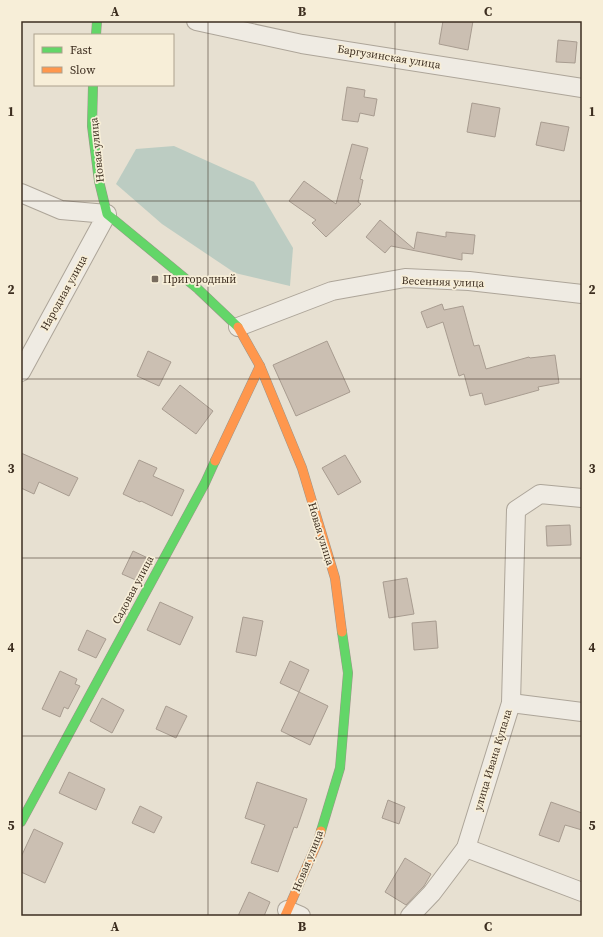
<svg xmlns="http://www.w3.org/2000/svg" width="603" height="937" font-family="'Source Serif 4',serif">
<rect width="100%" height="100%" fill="#e7e0d1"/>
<polygon fill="#bcccc2" points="174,146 254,182 293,248 290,286 235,273 162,224 116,184 136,149"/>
<g fill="#cbbfb2" stroke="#a89c90">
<polygon points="443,21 473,21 468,50 439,44"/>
<polygon points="558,40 577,42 575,63 556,62"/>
<polygon points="347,87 365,90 364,97 377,99 374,116 360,113 358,122 342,120"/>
<polygon points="472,103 500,108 495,137 467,132"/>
<polygon points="541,122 569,127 564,151 536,145"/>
<polygon points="352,144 368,148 360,179 363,180 358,202 361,204 326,237 312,223 316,220 289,201 304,181 336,204"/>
<polygon points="380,220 414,249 417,232 446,237 446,232 475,235 473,254 462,253 462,260 391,246 385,253 366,237"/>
<polygon points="442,304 444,310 463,306 474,346 479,345 486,369 529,357 530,358 555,355 559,383 538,387 539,390 485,405 482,393 470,396 464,374 459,376 443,322 427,328 421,312"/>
<polygon points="327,341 350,392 296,416 273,365"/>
<polygon points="148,351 171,362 159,386 137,376"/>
<polygon points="180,385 213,411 196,434 162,409"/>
<polygon points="21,453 78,478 69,496 39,482 34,494 21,488"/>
<polygon points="345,455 361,482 338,495 322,468"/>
<polygon points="139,460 157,468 153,476 184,490 172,516 141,501 140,502 123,494"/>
<polygon points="570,525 571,545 547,546 546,526"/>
<polygon points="133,551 150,559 138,581 122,574"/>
<polygon points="407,578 414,614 389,618 383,582"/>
<polygon points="160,602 193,617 180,645 147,630"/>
<polygon points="243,617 263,621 256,656 236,652"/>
<polygon points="436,621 438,648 414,650 412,623"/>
<polygon points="87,630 106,639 96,658 78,650"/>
<polygon points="290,661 309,670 299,692 280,683"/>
<polygon points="60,671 77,679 75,684 80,686 68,709 64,707 60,717 42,709"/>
<polygon points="299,692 328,706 310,745 281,731"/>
<polygon points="102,698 124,710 112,733 90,721"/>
<polygon points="166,706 187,716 176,738 156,729"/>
<polygon points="69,772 105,789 96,810 59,793"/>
<polygon points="257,782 307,799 297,828 294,827 278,872 251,863 265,825 245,818"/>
<polygon points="388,800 405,807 399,824 382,818"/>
<polygon points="551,802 582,813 582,830 565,825 559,842 539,835"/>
<polygon points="140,806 162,817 154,833 132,823"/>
<polygon points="34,829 63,843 45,883 21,872 21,857"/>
<polygon points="405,858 431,874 424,886 406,905 385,892"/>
<polygon points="249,892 270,902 264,916 238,916"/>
</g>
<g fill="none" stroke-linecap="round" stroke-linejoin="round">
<defs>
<g id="street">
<polyline points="196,21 302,44 582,88"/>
<polyline points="21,193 61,210 107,214 21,372"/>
<polyline points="238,327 332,291 405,278 469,281 582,294"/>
<polyline points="511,703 582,712"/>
<polyline points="466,848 582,892"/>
<polyline points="287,910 301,916"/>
<polyline points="410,916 432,893 466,848 511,703 516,510 540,494 582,498"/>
</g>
<g id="fast">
<polyline points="96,35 97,21"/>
<polyline points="93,85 92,126 99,181 107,214 198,289 238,327"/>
<polyline points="21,822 205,483 215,461"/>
<polyline points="321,831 340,768 348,673 342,632"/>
</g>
<g id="slow">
<polyline points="238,327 260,366 302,468 335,578 342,632"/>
<polyline points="215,461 260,366"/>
<polyline points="285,916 318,841 321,831"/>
</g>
</defs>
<use href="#street" stroke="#ada599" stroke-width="20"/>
<use href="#fast" stroke="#9c958a" stroke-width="10"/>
<use href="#slow" stroke="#9c958a" stroke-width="10"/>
<use href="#street" stroke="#efebe3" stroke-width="18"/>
<use href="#fast" stroke="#63d668" stroke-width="9"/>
<use href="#slow" stroke="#ff974d" stroke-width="9"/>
</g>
<path fill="none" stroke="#3d2e20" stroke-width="1" stroke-opacity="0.55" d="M208,21v895M395,21v895M21,201h561M21,379h561M21,558h561M21,736h561"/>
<rect fill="#786c5e" stroke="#f7eed8" stroke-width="1.5" x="151" y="275" width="8" height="8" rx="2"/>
<g text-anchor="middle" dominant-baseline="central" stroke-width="3.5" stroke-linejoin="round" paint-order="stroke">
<g font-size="11" fill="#3d2e20" stroke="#f7eed8">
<text transform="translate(389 57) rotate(9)">Баргузинская улица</text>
<text transform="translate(97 150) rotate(-96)">Новая улица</text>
<text transform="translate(443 282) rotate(2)">Весенняя улица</text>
<text transform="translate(64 293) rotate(-61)">Народная улица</text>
<text transform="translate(321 534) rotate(73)">Новая улица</text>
<text transform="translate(133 590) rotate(-62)">Садовая улица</text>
<text transform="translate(493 760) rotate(-73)">улица Ивана Купала</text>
<text transform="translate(308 861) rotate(-68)">Новая улица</text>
</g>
<g font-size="11" fill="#3d2e20" stroke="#f7eed8" text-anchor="start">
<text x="163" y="279">Пригородный</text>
</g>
</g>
<rect width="603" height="937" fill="none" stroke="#f7eed8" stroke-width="44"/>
<rect x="34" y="34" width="140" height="52" fill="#f7eed8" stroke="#ada18e"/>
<rect x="42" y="47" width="20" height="6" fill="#63d668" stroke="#ada18e"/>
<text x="70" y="54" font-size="12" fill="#3d2e20">Fast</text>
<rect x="42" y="67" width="20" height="6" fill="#ff974d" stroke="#ada18e"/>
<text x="70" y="74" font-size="12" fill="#3d2e20">Slow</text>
<rect x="22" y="22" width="559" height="893" fill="none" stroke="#3d2e20" stroke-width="1.5"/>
<g font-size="13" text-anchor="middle" font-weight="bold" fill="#3d2e20">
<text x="115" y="16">A</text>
<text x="302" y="16">B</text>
<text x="488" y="16">C</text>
<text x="11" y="116">1</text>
<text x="592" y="116">1</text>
<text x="11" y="294">2</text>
<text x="592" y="294">2</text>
<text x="11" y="473">3</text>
<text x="592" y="473">3</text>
<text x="11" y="652">4</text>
<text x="592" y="652">4</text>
<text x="11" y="830">5</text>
<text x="592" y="830">5</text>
<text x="115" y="931">A</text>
<text x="302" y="931">B</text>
<text x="488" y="931">C</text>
</g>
</svg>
